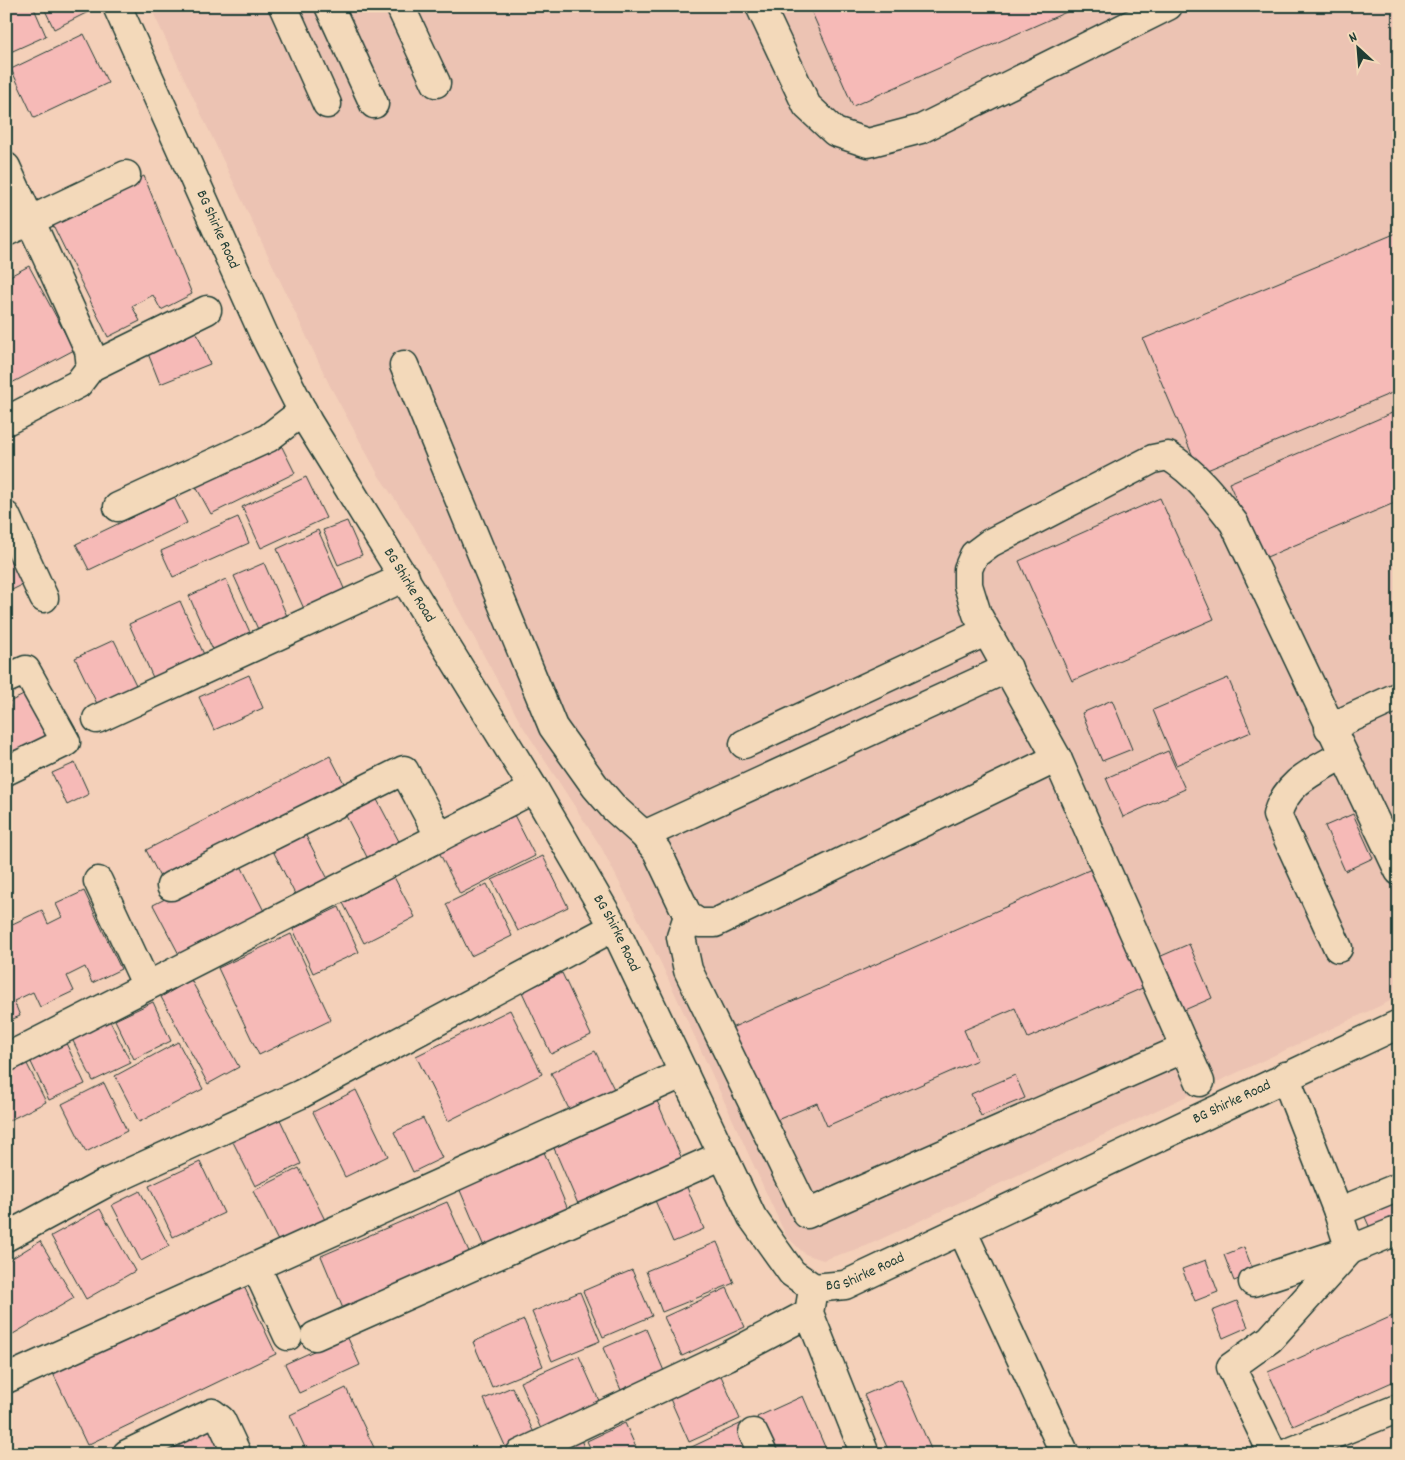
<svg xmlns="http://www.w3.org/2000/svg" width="1405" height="1460" font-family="Dekko,sans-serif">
<rect width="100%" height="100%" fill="#f4d0b9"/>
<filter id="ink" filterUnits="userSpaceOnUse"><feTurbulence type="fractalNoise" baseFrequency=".02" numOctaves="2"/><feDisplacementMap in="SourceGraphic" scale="10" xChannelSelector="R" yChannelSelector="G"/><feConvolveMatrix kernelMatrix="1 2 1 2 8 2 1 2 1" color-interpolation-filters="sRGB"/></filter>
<g filter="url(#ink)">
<polygon fill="#ecc3b3" points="150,6 1399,6 1399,997 866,1246 823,1260 805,1254 786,1236 660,961 601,847 520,722 414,527 379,476 330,386"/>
<g fill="#f6bab7" stroke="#1f3d34">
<polygon points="6,6 33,6 46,36 6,54"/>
<polygon points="43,6 88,6 90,11 54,29"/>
<polygon points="809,6 1080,6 853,106"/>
<polygon points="84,34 108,83 34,118 11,69"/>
<polygon points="144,176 192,294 161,310 153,295 132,306 140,321 108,337 52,223"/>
<polygon points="1399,232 1399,390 1200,473 1143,339"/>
<polygon points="29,266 74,350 6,386 6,289 12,285 8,277"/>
<polygon points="196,331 210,364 160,384 147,351"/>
<polygon points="1399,410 1399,501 1262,559 1229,483"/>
<polygon points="281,445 295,473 211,514 195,485"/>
<polygon points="306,477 326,518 261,548 242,507"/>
<polygon points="174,497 187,523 89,570 76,544"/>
<polygon points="1160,498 1214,619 1072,681 1019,561"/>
<polygon points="238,517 249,543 173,577 161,551"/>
<polygon points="347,521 362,555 338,565 323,530"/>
<polygon points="318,530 346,593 305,611 277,549"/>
<polygon points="6,548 24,584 6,593"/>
<polygon points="264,563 290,623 261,636 234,576"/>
<polygon points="226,579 253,639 215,655 189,596"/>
<polygon points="180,601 206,659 155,682 129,624"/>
<polygon points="114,640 138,689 99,708 75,658"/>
<polygon points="249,675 263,708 214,730 199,697"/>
<polygon points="1228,678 1251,732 1176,765 1153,710"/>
<polygon points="30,692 50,734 6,755 6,710 11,708 9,702"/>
<polygon points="1112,700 1132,749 1102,761 1082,713"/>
<polygon points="1168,751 1185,789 1123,817 1106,778"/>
<polygon points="330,756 347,789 163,883 146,850"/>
<polygon points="75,763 89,794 67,805 52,773"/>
<polygon points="373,792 403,849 371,865 342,808"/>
<polygon points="513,813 535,856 460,894 438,850"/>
<polygon points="1353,814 1373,858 1345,871 1325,826"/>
<polygon points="302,828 330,883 298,900 270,845"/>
<polygon points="543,856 568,907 518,931 492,880"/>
<polygon points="239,862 267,917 182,960 153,905"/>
<polygon points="1096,867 1147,986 1028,1038 1015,1008 964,1030 977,1060 827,1126 817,1103 770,1123 729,1029"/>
<polygon points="394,877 415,917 364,943 343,903"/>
<polygon points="487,884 512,936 471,956 446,904"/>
<polygon points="84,891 121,969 92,983 85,967 67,976 74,991 40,1007 33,992 14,1001 20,1016 6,1022 6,927 42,910 48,924 62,917 56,904"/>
<polygon points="339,907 359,952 313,973 293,929"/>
<polygon points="291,934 331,1020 259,1055 218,968"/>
<polygon points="1189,944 1212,998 1182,1011 1159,957"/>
<polygon points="562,973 591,1035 551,1054 522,992"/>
<polygon points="191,980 239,1067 208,1084 161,997"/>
<polygon points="153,1002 171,1041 134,1059 115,1020"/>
<polygon points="510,1010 542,1074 448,1121 416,1056"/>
<polygon points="110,1021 131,1063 93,1081 72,1039"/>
<polygon points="65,1041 85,1084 49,1100 29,1058"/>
<polygon points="178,1042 203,1089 139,1122 115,1076"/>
<polygon points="595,1051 615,1091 571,1113 551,1073"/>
<polygon points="25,1060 46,1102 6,1122 6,1070"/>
<polygon points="1015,1075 1025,1098 981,1116 971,1094"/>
<polygon points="104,1083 127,1131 86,1152 62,1104"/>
<polygon points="356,1090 388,1156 345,1177 313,1112"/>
<polygon points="657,1101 682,1159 578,1204 553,1146"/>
<polygon points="276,1111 301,1164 255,1186 229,1134"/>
<polygon points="423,1118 442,1158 413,1172 394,1132"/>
<polygon points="544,1152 569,1212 485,1249 459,1188"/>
<polygon points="200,1162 224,1213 173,1237 149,1186"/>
<polygon points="299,1168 329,1228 283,1251 253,1191"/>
<polygon points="686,1185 704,1229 673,1242 654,1198"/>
<polygon points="140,1191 169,1246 141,1261 112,1205"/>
<polygon points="1389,1193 1399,1215 1399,1225 1374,1237 1360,1206"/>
<polygon points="447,1202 471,1256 344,1311 321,1256"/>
<polygon points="100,1209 135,1271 86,1299 51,1236"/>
<polygon points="40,1241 74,1298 8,1337 6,1262"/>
<polygon points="717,1242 734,1283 662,1312 646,1271"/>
<polygon points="1244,1247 1254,1273 1234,1281 1224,1255"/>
<polygon points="1206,1260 1218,1292 1195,1301 1182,1269"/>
<polygon points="632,1270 652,1316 603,1337 583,1291"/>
<polygon points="241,1280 276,1354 87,1445 52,1371"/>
<polygon points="727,1288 745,1327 682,1356 664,1317"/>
<polygon points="580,1292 600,1341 552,1361 532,1312"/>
<polygon points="1237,1301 1248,1327 1223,1338 1212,1311"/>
<polygon points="1399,1313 1399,1379 1293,1426 1268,1372"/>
<polygon points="524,1320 543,1366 492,1387 473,1342"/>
<polygon points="646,1329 664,1371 621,1390 603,1348"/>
<polygon points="347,1336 360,1365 299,1393 285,1364"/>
<polygon points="579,1356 600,1403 541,1429 520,1382"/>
<polygon points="718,1369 740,1419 689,1442 667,1392"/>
<polygon points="901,1379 933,1454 890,1454 864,1395"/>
<polygon points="512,1387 536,1437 507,1450 484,1399"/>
<polygon points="346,1388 377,1454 308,1454 290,1415"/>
<polygon points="803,1396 828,1454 773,1454 757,1417"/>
<polygon points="208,1422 223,1454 141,1454"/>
<polygon points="625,1423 639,1454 593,1454 587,1441"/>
<polygon points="742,1423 757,1454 677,1454"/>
<polygon points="581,1440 587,1454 559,1454 557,1451"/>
</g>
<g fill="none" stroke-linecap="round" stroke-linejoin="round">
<defs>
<g id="minor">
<path id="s1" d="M117,6l147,329 44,87 226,367 80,138 138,290 40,56 22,15 31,-3 554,-261"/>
<polyline points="283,6 327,104"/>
<polyline points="329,6 374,104"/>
<polyline points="400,6 436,83"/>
<polyline points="760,6 807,106 835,132 868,143 921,129 1168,6"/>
<polyline points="6,167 89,350 91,367"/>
<polyline points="6,232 126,175"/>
<polyline points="404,365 553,727 595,786 614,808 644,835 657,851 688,916 699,923 715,923 1057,758"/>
<polyline points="6,421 78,384 91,367 207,310"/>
<polyline points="118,507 268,438 303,411"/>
<polyline points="6,516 44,598"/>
<polyline points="6,679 26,670 66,742 6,771"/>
<polyline points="97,719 405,577"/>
<polyline points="1329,728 1399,696"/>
<polyline points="744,744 985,632"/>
<polyline points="644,835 1008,668"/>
<polyline points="98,881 147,986"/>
<polyline points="171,886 404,770 440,837"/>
<polyline points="688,916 681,937 688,970 807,1214 1185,1048"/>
<path d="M1338,948l-61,-133c10,-34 36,-43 65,-60"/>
<polyline points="6,1058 534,789"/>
<path d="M1200,1082l-143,-324 -80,-144 -9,-29v-16l6,-14 16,-12 163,-84 15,-3c28,17 46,41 66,67l165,348"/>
<polyline points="1338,1212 1399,1187"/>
<polyline points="962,1230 1065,1454"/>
<polyline points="6,1237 104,1184 301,1094 614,927"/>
<polyline points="256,1267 288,1336"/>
<polyline points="1253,1282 1350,1250 1399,1230"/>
<polyline points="812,1295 809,1313 865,1454"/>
<polyline points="315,1336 723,1155"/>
<polyline points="6,1379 684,1073"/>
<polyline points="753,1433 763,1454"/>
<polyline points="127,1454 212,1413 221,1420 237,1454"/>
<polyline points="520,1454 728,1356 809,1313"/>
<polyline points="1273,1454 1231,1367 1270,1339 1350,1250 1338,1212 1285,1076"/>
<polyline points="1285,1454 1399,1408"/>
</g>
</defs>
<use href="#minor" stroke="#1f3d34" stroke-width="31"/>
<use href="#minor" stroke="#f3d9ba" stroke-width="28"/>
</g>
</g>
<g text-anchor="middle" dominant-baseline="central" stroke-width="4.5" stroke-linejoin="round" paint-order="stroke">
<g font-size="15" fill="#1f3d34" stroke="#f3d9ba">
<text stroke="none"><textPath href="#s1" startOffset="245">BG Shirke Road</textPath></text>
<text stroke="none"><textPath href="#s1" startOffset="650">BG Shirke Road</textPath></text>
<text stroke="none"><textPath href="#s1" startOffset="1055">BG Shirke Road</textPath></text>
<text stroke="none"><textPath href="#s1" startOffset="1924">BG Shirke Road</textPath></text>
<text stroke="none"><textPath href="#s1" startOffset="1519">BG Shirke Road</textPath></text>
</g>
</g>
<rect width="1405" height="1460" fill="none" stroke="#f3d9ba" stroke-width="25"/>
<rect x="12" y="12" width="1380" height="1435" fill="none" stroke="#1f3d34" stroke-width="2" filter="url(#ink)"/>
<g transform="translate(1358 48) rotate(334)" stroke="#f3d9ba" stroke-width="4" paint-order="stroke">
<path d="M0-4L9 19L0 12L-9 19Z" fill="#1f3d34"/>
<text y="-8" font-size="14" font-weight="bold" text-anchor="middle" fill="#1f3d34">N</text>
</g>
</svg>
